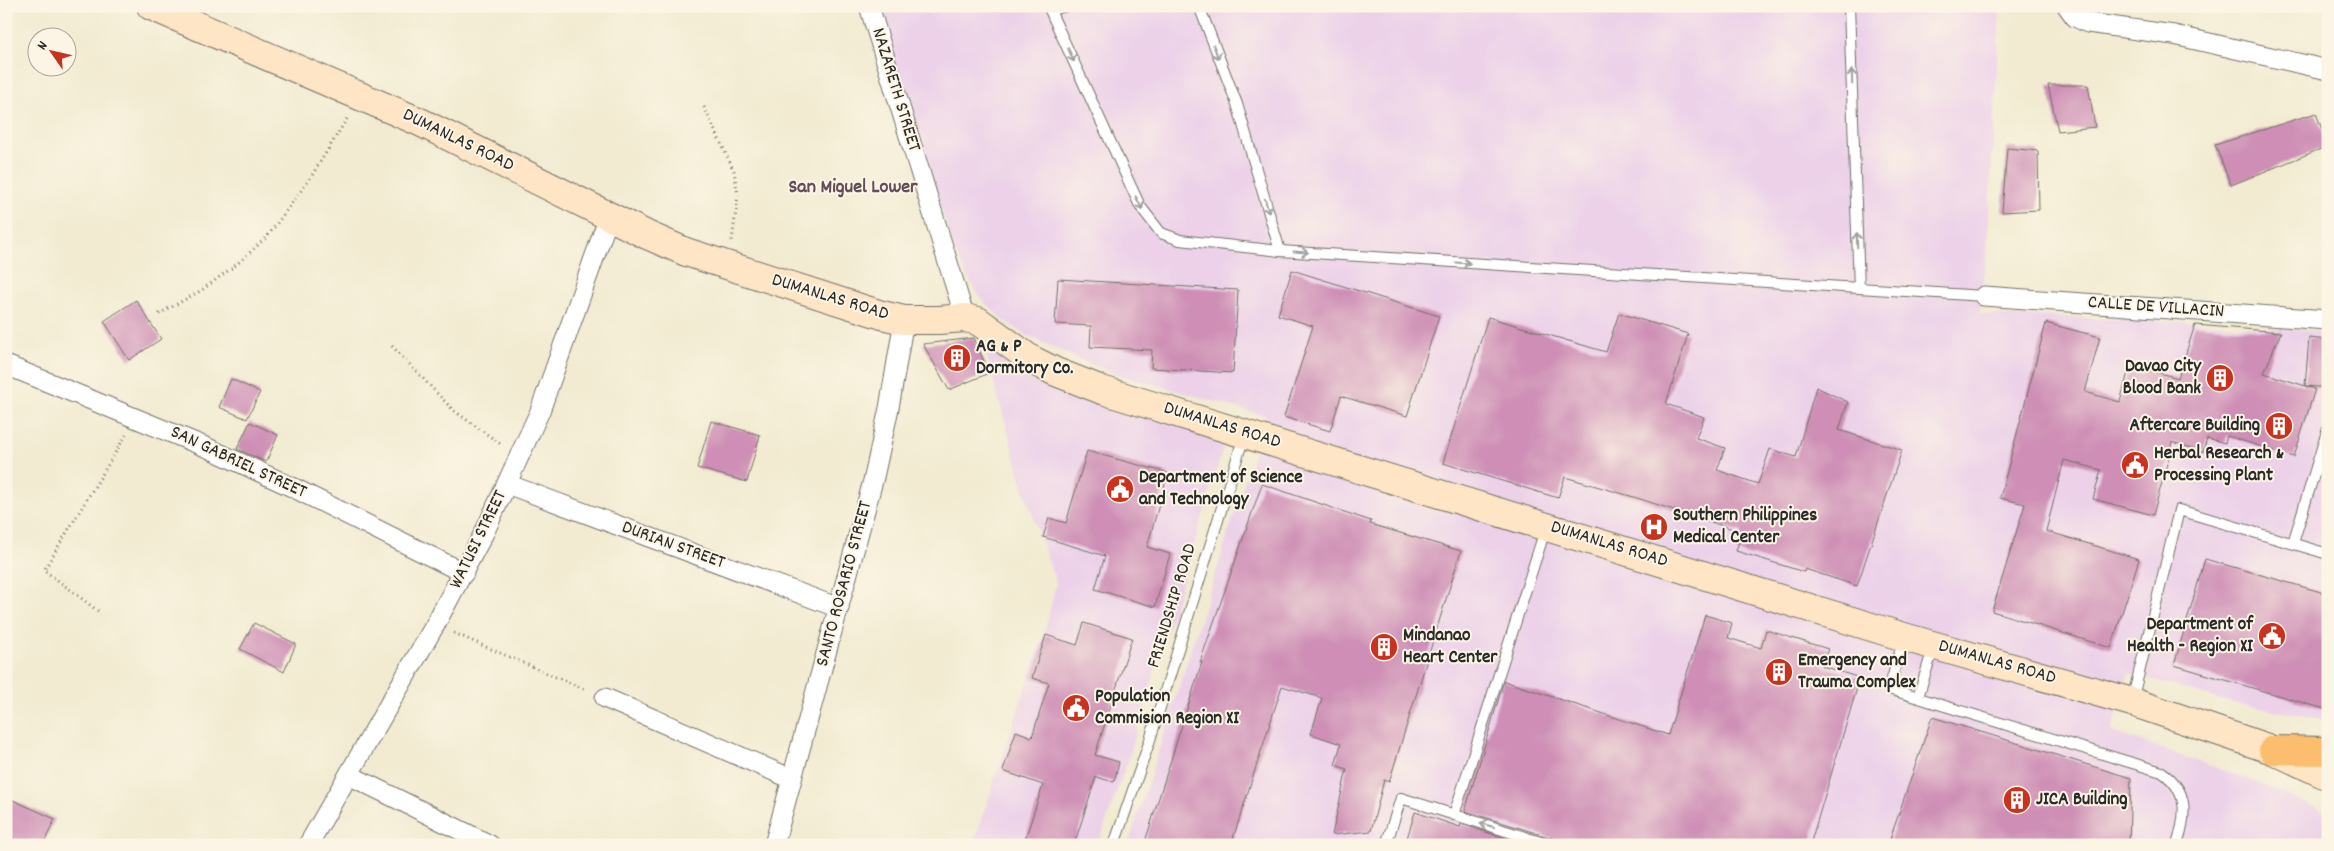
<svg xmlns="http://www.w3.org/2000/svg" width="2334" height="851" font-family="Dekko,sans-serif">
<rect width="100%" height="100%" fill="#fcf5e5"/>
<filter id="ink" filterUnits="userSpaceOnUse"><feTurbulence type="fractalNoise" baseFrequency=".02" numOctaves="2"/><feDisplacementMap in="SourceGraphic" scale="10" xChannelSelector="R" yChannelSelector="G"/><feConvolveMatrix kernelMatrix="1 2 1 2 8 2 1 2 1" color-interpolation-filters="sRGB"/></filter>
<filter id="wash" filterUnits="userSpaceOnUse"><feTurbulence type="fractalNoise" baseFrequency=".0096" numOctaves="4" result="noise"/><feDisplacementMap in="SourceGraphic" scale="20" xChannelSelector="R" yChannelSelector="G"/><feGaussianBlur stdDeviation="1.12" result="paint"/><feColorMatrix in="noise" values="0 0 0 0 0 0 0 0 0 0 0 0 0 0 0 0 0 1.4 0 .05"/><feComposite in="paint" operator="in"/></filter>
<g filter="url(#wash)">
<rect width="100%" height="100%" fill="#f2ebd2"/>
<g fill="#ecd1e9">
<polygon points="877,6 2000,6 1987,253 1979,314 2189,322 2328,332 2328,720 2231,703 2129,673 2111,731 2248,779 2310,805 2328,814 2328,845 1128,845 1266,416 1117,374 1085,362 1026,335 1003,320 982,300 965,274 953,246"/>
<polygon points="983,343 1013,363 1225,442 1127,763 1098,845 973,845 1046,627 1056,583 1025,493"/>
</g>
<g id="blocks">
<g fill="#ce8eb5">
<polygon points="2048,85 2088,85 2095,127 2058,131"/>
<polygon points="2316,113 2328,146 2231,185 2215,145"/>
<polygon points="2007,148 2038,151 2039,210 2002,212"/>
<polygon points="1292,270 1439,316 1407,416 1341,396 1330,431 1284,417 1313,326 1278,315"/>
<polygon points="1058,279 1238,290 1233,373 1151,368 1152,350 1090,347 1091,326 1055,324"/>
<polygon points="136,300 161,339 129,360 104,321"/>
<polygon points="1619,313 1688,334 1666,404 1704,417 1696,438 1725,448 1717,470 1758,484 1770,449 1796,457 1816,387 1848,402 1839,430 1902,450 1857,586 1805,569 1804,572 1736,551 1742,532 1637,498 1565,477 1558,498 1443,463 1488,317 1606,352"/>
<polygon points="2046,323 2100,337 2085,392 2120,402 2130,365 2178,378 2195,325 2281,332 2264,373 2315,389 2294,457 2227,436 2225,443 2207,438 2203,452 2173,442 2153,515 2093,499 2101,470 2064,460 2046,531 2139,559 2111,648 1992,611 2025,504 2000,498"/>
<polygon points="974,338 989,373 949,390 923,344"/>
<polygon points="2309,338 2328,340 2328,388 2305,386"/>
<polygon points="231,379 260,392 247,419 219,407"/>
<polygon points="711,421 760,435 747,482 697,468"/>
<polygon points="250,422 278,435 266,462 237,449"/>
<polygon points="1087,451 1168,473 1147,547 1170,554 1155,607 1095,589 1105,556 1043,537 1049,518 1066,523"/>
<polygon points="1262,484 1371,521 1370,524 1461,551 1389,782 1384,780 1371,831 1332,835 1347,769 1335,765 1341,744 1311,734 1322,698 1282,686 1231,845 1144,845 1202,662 1200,662"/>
<polygon points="2205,559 2328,594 2328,710 2174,665"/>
<polygon points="1705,615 1732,623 1728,638 1761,648 1766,630 1828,649 1822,666 1860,678 1810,845 1557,845 1552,838 1465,811 1504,681 1668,735"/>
<polygon points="254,623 296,644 284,672 240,649"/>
<polygon points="1084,623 1132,638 1095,755 1119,762 1114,782 1096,777 1074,845 1023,845 1043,785 1003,771 1016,731 1032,737 1049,683 1032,678 1046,635 1077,645"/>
<polygon points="1932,717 2131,778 2129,845 1888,845"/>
<polygon points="6,797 55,819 43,845 6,845"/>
<polygon points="1415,812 1460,827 1461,824 1526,845 1405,845"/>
</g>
</g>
</g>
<g filter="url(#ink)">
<use href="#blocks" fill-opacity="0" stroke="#716e65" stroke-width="1"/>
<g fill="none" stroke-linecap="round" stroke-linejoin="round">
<defs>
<g id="lane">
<polyline points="1048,6 1140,206 1161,233 1180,240 1280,251 1984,296"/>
<polyline points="1199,6 1237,104 1280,251"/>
<polyline points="1849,6 1859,288"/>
<polyline points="1051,10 1067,6"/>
<polyline points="2293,543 2328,428"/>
<path d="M1904,638l-15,51 273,83c28,20 24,44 15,73"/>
<polyline points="1918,697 1934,646"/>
<polyline points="2132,701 2179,510 2328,554"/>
<polyline points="1454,815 1546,527"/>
<polyline points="1114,845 1149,743 1244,436"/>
<polyline points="1386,845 1401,798 1550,845"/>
</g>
<g id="street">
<polyline points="869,6 965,318"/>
<polyline points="2067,6 2075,17 2088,23 2174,35 2328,70"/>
<polyline points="1984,296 2328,320"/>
<polyline points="6,365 208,448 292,487 464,573"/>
<polyline points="507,484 839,608"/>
<polyline points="605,698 792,779"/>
<polyline points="349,775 490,845"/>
<polyline points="308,845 435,625 485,531 540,411 609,216"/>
<polyline points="774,845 874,477 889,408 904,320"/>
</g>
<polyline id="secondary" points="151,6 420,122 647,235 686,252 882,315 904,320 939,320 965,318 978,321 1030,359 1056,372 1102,390 1904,637 2132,702 2273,750 2328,776"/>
<polyline id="primary" points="2273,750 2328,751"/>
</defs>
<use href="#lane" stroke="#716e65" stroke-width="12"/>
<use href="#street" stroke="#716e65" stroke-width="21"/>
<use href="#secondary" stroke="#716e65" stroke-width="30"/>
<use href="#primary" stroke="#716e65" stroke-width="30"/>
<g stroke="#716e65" stroke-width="3" stroke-dasharray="1 4" stroke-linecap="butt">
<polyline points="704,107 734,171 738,195 732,241"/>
<polyline points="159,314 202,290 237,264 267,237 311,177 348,117"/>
<polyline points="392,346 453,410 502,445"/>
<polyline points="98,611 44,570 126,435"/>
<polyline points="454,633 586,690"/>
</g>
<use href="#lane" stroke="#fff" stroke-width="10"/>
<use href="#street" stroke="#fff" stroke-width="19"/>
<use href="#secondary" stroke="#fde5c5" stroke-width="28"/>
<use href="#primary" stroke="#fbbe6e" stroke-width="28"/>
</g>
<defs><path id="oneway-shaft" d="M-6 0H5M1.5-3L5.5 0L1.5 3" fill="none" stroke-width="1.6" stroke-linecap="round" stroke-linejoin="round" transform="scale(1.25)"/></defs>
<g stroke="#a0a0a0">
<use href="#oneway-shaft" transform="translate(1216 52) rotate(69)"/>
<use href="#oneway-shaft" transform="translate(1071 55) rotate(66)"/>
<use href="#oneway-shaft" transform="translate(1852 77) rotate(-92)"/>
<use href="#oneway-shaft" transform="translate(1139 203) rotate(63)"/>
<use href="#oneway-shaft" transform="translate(1267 206) rotate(73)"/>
<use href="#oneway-shaft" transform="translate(1857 240) rotate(-92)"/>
<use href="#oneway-shaft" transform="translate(1301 252) rotate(4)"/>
<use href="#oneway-shaft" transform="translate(1463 263) rotate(4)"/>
<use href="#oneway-shaft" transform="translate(1487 825) rotate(-163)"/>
</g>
</g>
<defs>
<symbol id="building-disc" viewBox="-11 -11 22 22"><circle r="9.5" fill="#c8321e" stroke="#fcf5e5"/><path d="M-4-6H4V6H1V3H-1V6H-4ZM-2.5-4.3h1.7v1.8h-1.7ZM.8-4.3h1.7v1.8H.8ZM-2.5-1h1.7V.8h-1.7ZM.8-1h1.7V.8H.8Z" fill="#fff"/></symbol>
<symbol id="civic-disc" viewBox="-11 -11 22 22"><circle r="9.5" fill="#c8321e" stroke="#fcf5e5"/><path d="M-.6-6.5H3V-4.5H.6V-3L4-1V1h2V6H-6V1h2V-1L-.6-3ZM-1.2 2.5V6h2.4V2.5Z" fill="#fff"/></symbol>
<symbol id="hospital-disc" viewBox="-11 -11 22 22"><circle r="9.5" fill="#c8321e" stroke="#fcf5e5"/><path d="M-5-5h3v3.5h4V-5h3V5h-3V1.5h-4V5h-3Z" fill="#fff"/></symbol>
</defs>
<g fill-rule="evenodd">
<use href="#building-disc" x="941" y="342" width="32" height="32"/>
<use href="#building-disc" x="2204" y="362" width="32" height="32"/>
<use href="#building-disc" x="2263" y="410" width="32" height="32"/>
<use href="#civic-disc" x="2119" y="449" width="32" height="32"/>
<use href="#civic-disc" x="1104" y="473" width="32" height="32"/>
<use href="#hospital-disc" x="1638" y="511" width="32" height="32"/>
<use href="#civic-disc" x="2256" y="620" width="32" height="32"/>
<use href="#building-disc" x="1368" y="631" width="32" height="32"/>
<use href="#building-disc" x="1763" y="656" width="32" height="32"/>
<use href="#civic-disc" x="1060" y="692" width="32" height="32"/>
<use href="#building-disc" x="2001" y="784" width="32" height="32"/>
</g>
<g text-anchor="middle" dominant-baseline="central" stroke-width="4" stroke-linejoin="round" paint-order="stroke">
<g font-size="19" fill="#2b2b2b" stroke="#fcf5e5">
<text transform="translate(895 90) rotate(73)">NAZARETH STREET</text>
<text transform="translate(458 141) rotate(26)">DUMANLAS ROAD</text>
<text transform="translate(830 298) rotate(17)">DUMANLAS ROAD</text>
<text transform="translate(2156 308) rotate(4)">CALLE DE VILLACIN</text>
<text transform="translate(1222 426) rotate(17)">DUMANLAS ROAD</text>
<text transform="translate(238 463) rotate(25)">SAN GABRIEL STREET</text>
<text transform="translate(479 540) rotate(-64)">WATUSI STREET</text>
<text transform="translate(1609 545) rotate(17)">DUMANLAS ROAD</text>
<text transform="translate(673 546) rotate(20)">DURIAN STREET</text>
<text transform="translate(845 584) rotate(-75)">SANTO ROSARIO STREET</text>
<text transform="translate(1173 606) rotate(-73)">FRIENDSHIP ROAD</text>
<text transform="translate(1997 663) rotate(16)">DUMANLAS ROAD</text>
</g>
<g font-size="19" font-weight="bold" fill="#2b2b2b" stroke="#fcf5e5" text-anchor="start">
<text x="976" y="347">AG &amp; P<tspan x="976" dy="22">Dormitory Co.</tspan></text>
<text x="2201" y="367" text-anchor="end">Davao City<tspan x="2201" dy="22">Blood Bank</tspan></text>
<text x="2260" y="426" text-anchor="end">Aftercare Building</text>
<text x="2154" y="454">Herbal Research &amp;<tspan x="2154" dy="22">Processing Plant</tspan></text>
<text x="1139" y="478">Department of Science<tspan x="1139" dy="22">and Technology</tspan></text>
<text x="1673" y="516">Southern Philippines<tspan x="1673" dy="22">Medical Center</tspan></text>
<text x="2253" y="625" text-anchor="end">Department of<tspan x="2253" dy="22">Health - Region XI</tspan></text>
<text x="1403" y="636">Mindanao<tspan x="1403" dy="22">Heart Center</tspan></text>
<text x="1798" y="661">Emergency and<tspan x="1798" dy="22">Trauma Complex</tspan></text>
<text x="1095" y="697">Population<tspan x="1095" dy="22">Commision Region XI</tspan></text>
<text x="2036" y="800">JICA Building</text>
</g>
<g font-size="20" font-weight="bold" fill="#644e5b" stroke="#fcf5e5">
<text x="853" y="188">San Miguel Lower</text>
</g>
</g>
<rect width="2334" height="851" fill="none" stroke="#fcf5e5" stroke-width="25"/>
<g transform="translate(52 52) rotate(304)"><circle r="24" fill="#fcf5e5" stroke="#a8a49b"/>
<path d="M0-4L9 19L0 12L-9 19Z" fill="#c8321e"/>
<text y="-8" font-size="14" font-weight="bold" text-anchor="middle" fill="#2b2b2b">N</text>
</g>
</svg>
